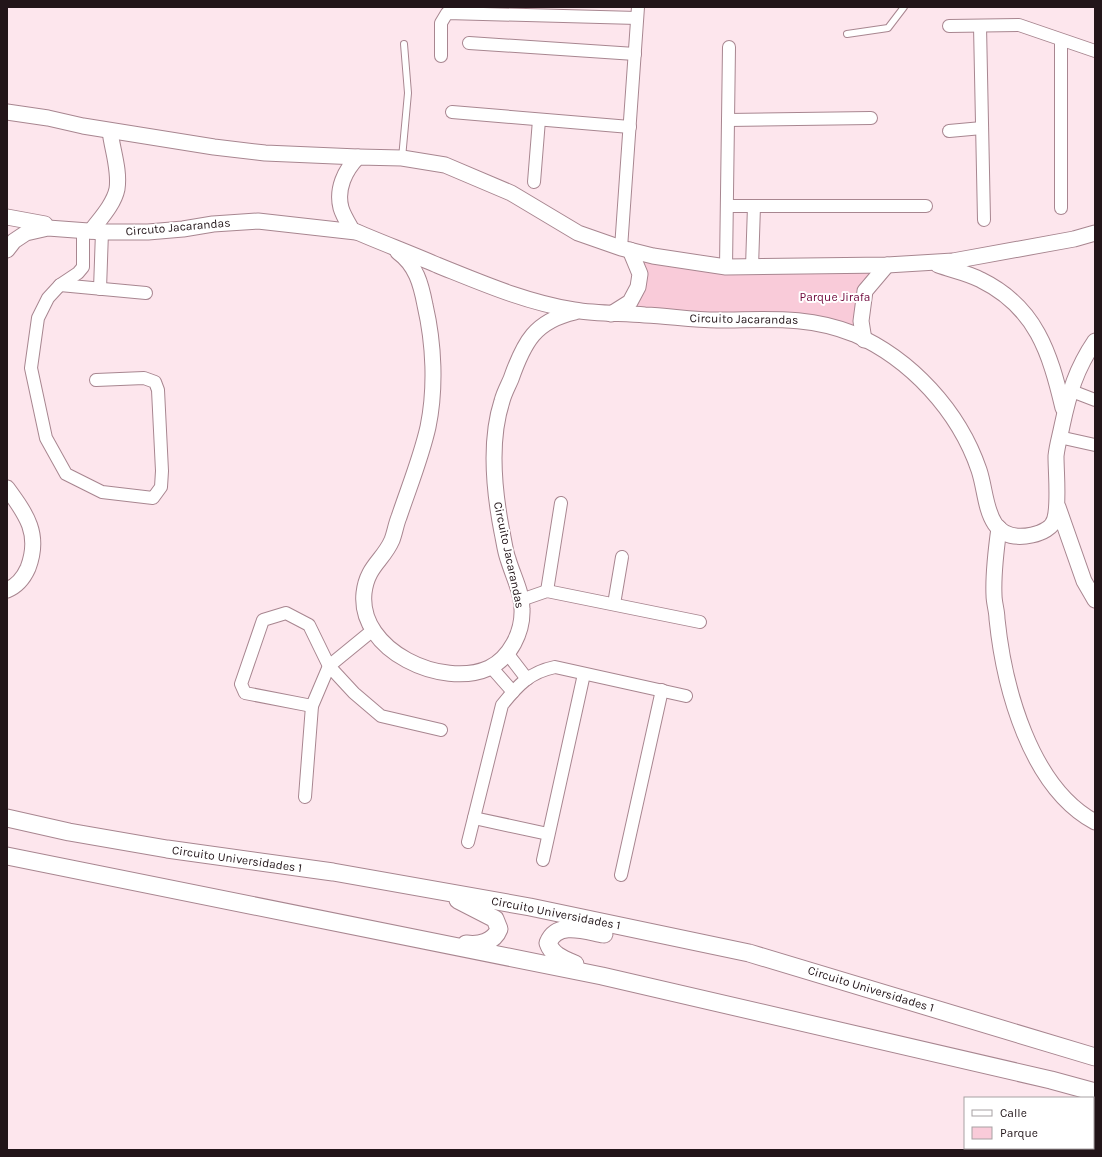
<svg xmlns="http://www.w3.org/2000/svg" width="1102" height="1157" font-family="Karla,sans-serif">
<rect width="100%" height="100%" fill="#fde6ed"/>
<polygon fill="#f9cbd9" points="630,250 746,268 887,265 865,296 864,340 832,327 611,314 638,287"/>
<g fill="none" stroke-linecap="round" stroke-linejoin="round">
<defs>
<g id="service">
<polyline points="847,34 888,28 904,7"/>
<polyline points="402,158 408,93 404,44"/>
</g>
<g id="minor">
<polyline points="949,26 1019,25 1095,51"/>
<polyline points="980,26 984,220"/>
<polyline points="1061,41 1061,208"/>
<polyline points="469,43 635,54"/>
<polyline points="441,56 441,23 447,13 637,18"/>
<polyline points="452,112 630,127"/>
<polyline points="728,120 871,118"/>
<polyline points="949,131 982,128"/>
<polyline points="534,182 539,120"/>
<polyline points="727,206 926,206"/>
<polyline points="83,230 83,267 78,273 60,285 48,298 38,318 31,368 46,438 66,474 102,492 153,498 161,487 162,471 158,390 155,382 144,378 96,380"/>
<polyline points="621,248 638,7"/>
<polyline points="726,267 729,47"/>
<polyline points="752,267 754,206"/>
<polyline points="60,285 146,293"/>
<polyline points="100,289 102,232"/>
<polyline points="1069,390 1095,400"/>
<polyline points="1059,437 1095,445"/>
<polyline points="547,591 561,503"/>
<polyline points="521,600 547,591 700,622"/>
<polyline points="614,604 622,557"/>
<polyline points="507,653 527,679"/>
<polyline points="491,667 513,692"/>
<polyline points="312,706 245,693 241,684 263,620 286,613 309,625 329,666 354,693 381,716 441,730"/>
<polyline points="305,797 312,706 329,666 373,630"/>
<polyline points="474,818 548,834"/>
<path d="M468,842l34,-137c16,-20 28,-33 53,-38l131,29"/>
<polyline points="543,860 584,674"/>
<polyline points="621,875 662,690"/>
</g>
<g id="tertiary">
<polyline points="7,112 48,118 83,126 214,147 265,153 358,157"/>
<polyline points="7,217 45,224"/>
<path d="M91,231c9,-12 23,-27 26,-42 3,-19 -5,-40 -7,-58"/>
<path d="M1095,233l-21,6 -121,22 -66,4 -161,2 -73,-11 -32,-8 -43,-15 -67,-40 -66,-28 -43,-7 -44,-1c-13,13 -22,32 -17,51 2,7 7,15 11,22 28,12 57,23 85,35 45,18 88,37 137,45 23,4 47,3 71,5 24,1 48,5 72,5 49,0 90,-5 137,14 57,25 105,77 125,136 6,18 6,39 16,54 9,13 23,14 37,11 9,-2 21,-7 23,-17 4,-15 1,-45 1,-62 1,-10 4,-20 6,-30 7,-33 14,-57 33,-85"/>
<polyline points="7,250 14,241 26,233 48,228 102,232 148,232 183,229 213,224 258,221 356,232"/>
<path d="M398,252c18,13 23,32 27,53 9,39 11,83 3,122 -7,31 -19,60 -29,90 -3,7 -4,15 -7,23 -9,21 -25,26 -28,53 -6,58 79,96 125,75 21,-10 34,-36 33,-59 0,-17 -9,-33 -14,-50 -3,-8 -4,-18 -6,-27 -8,-41 -13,-91 0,-131 2,-8 6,-15 9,-22 13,-37 24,-58 64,-67"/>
<path d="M938,265c14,5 30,8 43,15 55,27 69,73 82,128"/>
<polyline points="611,314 630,302 638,287 640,274 630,250"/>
<polyline points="864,340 861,321 865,291 887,265"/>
<path d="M7,488c19,26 34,46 21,80 -4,9 -11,18 -21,22"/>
<polyline points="1058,507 1084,581 1095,600"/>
<path d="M999,528c-3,22 -6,45 -5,67 0,8 3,16 3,24 7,68 33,168 98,203"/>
</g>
<g id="secondary">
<polyline points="7,818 69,832 167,849 333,872 530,907 749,953 1095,1057"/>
<polyline points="7,856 602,976 1051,1080 1095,1092"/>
<path d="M458,900l37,19 4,10c-5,13 -20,17 -33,15"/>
<path d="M575,964c-12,-5 -23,-9 -27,-21 9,-23 38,-12 56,-9"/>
</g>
</defs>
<use href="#service" stroke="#a88690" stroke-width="8"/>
<use href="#minor" stroke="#a88690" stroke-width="14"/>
<use href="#tertiary" stroke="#a88690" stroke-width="17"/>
<use href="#secondary" stroke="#a88690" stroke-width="19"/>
<use href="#service" stroke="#fff" stroke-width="6"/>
<use href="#minor" stroke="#fff" stroke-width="12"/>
<use href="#tertiary" stroke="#fff" stroke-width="15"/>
<use href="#secondary" stroke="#fff" stroke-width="17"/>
</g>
<g text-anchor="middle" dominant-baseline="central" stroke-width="4" stroke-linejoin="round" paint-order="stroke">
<g font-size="12" fill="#221519" stroke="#fff">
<text transform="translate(178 227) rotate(-5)">Circuto Jacarandas</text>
<text transform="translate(744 319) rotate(1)">Circuito Jacarandas</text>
<text transform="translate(509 555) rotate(78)">Circuito Jacarandas</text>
<text transform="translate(237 859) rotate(8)">Circuito Universidades 1</text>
<text transform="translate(556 913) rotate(11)">Circuito Universidades 1</text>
<text transform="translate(871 989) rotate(17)">Circuito Universidades 1</text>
</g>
<g font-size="12" fill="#70093c" stroke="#fff">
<text x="835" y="297">Parque Jirafa</text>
</g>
</g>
<rect width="1102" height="1157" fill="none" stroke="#221519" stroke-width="16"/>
<rect x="964" y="1097" width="130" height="52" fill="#ffffff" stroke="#a7a1a3"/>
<rect x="972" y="1110" width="20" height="6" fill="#ffffff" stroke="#a7a1a3"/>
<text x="1000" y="1117" font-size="12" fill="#221519">Calle</text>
<rect x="972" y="1127" width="20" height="12" fill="#f9cbd9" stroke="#a7a1a3"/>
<text x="1000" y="1137" font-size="12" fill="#221519">Parque</text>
</svg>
